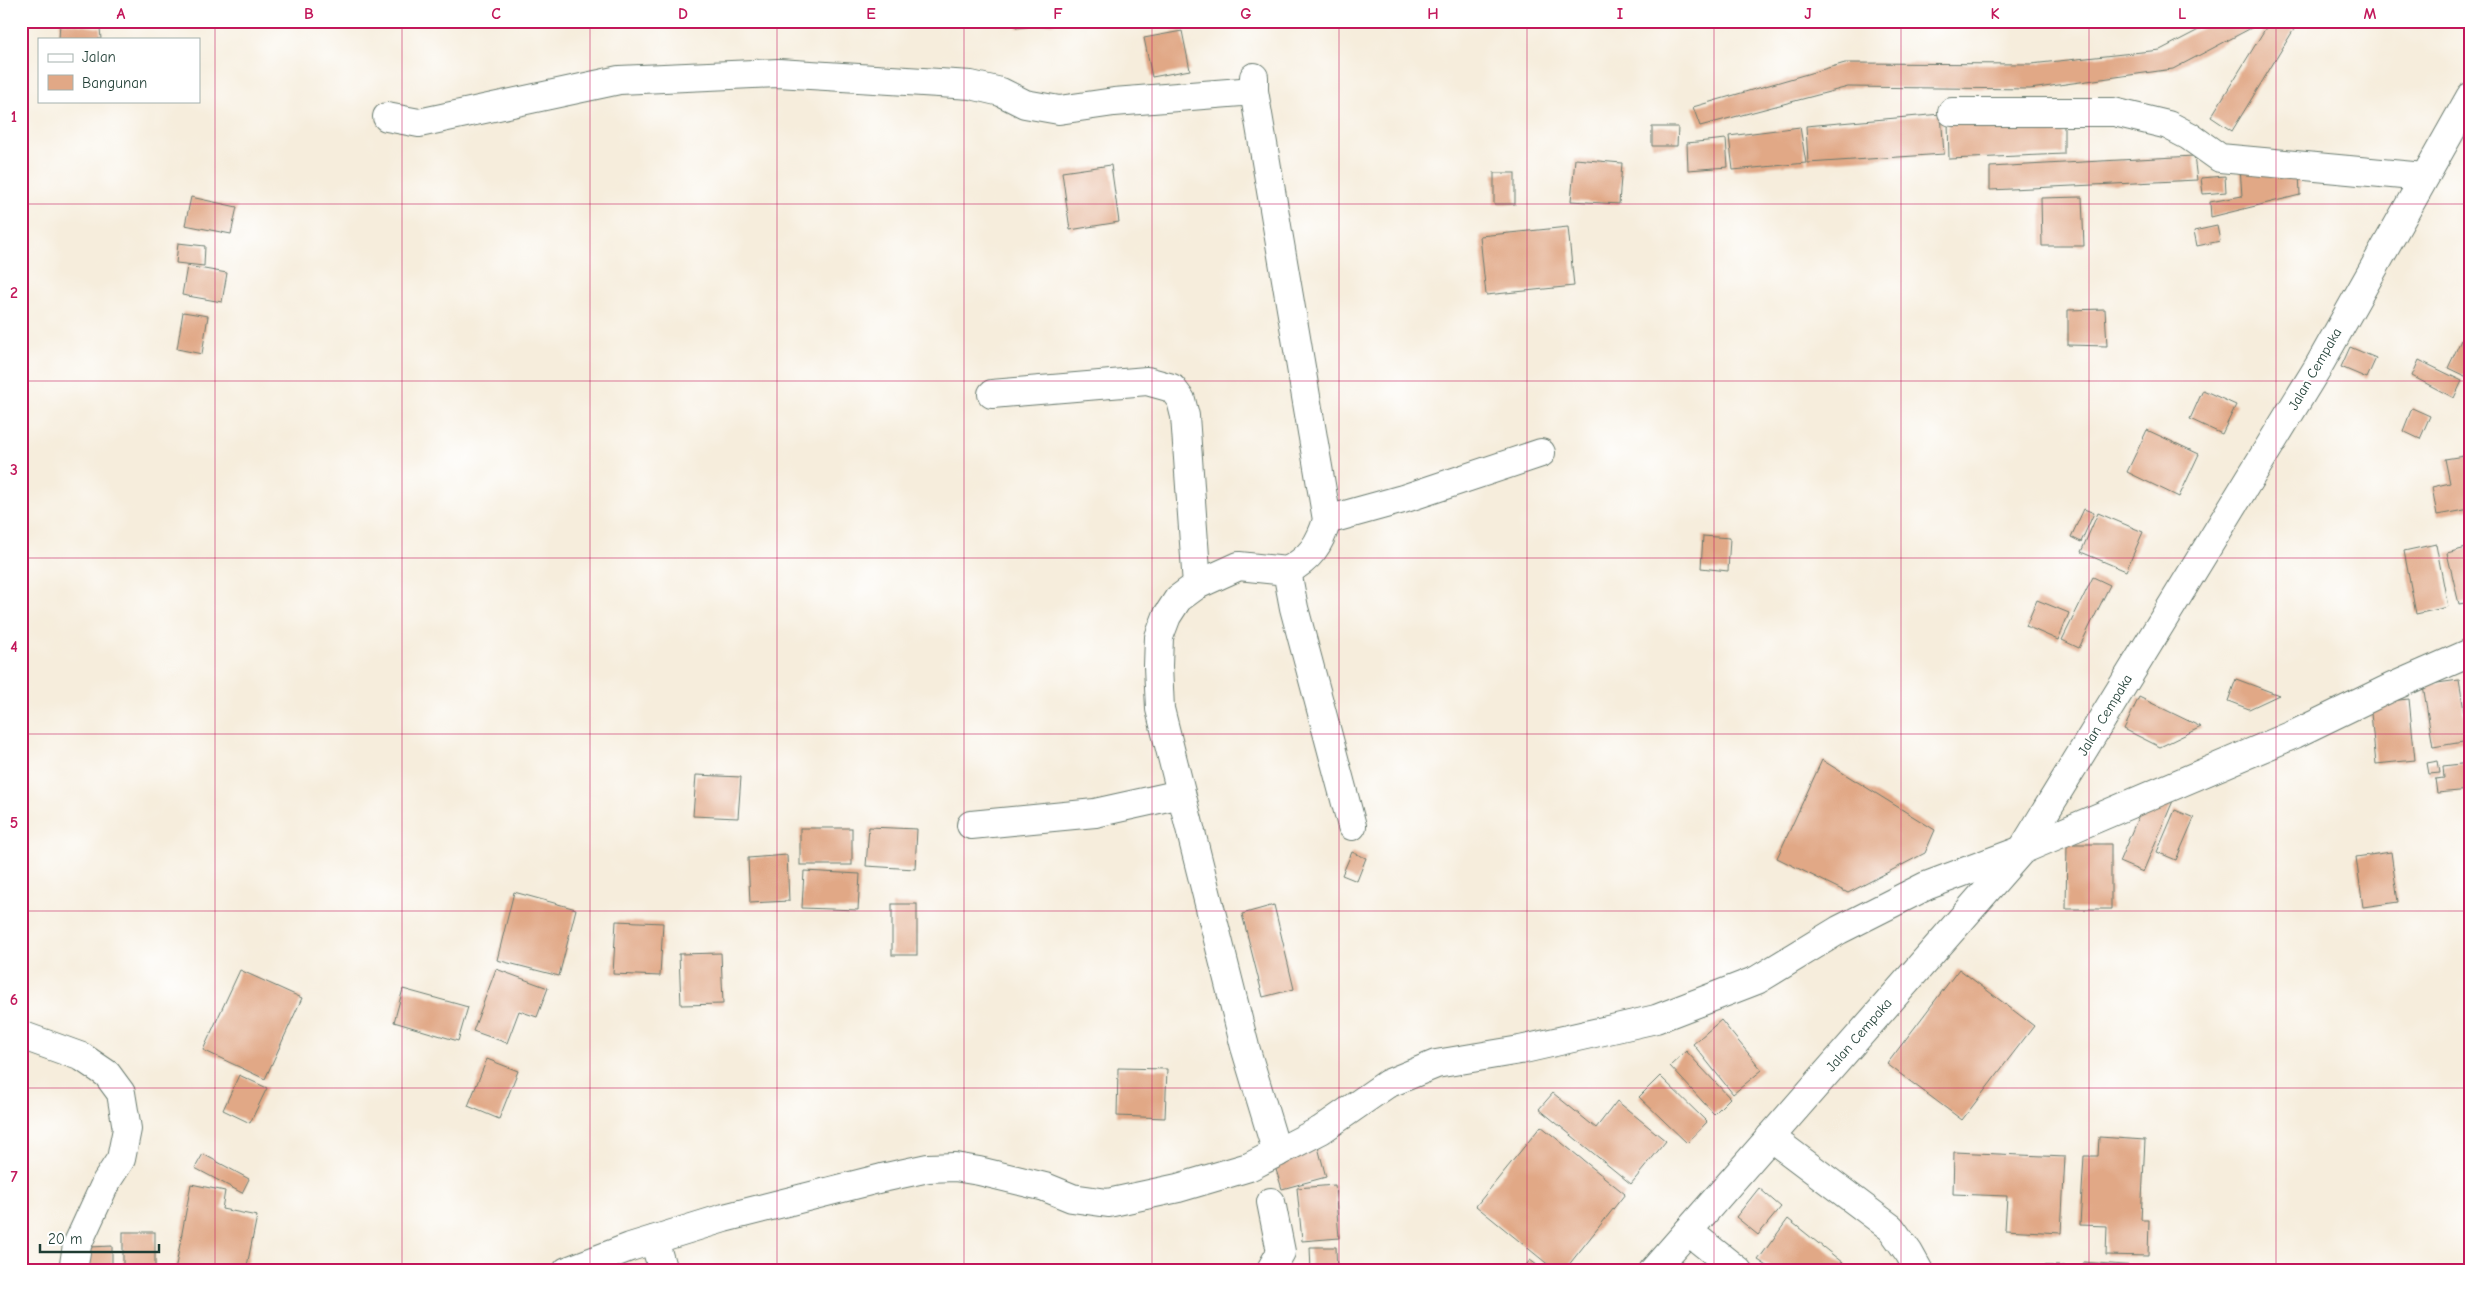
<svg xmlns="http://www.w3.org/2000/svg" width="2491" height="1292" font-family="'Comic Neue',sans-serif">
<rect width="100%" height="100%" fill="#fff"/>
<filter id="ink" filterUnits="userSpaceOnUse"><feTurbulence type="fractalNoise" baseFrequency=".02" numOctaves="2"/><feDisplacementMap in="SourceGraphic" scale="10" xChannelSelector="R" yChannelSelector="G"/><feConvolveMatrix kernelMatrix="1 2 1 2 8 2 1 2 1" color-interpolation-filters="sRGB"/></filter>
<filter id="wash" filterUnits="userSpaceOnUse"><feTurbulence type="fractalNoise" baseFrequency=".0096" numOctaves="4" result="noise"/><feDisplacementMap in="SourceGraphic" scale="20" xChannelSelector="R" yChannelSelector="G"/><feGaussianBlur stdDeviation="1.12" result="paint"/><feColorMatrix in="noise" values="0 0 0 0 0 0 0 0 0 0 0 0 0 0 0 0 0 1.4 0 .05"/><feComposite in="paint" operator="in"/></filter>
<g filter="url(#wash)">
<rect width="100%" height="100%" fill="#f6eddc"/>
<g id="blocks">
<g fill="#e1a886">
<polygon points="1016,21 1056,21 1056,23 1017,28"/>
<polygon points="2216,21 2255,21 2257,25 2173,69 2030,89 1848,87 1700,126 1693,107 1845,63 2031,64 2160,50"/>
<polygon points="2270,21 2299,21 2232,131 2211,117"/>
<polygon points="60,22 100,28 101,39 59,39"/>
<polygon points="1182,31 1190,70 1152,77 1144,38"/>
<polygon points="1941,114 1944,154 1808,163 1806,126"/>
<polygon points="2064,117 2064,154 1949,159 1948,122"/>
<polygon points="1652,127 1678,127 1677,146 1652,146"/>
<polygon points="1800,127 1806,163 1733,170 1729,136"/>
<polygon points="1726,139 1728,167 1688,170 1687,143"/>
<polygon points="2194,156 2197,180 1990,190 1990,167"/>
<polygon points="1575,159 1622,163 1619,204 1571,201"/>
<polygon points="1111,165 1119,222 1070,230 1062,172"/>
<polygon points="2240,168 2299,172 2300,195 2211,217 2210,202 2242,196"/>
<rect x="1494" y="173" width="21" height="31"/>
<polygon points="2225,176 2226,192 2203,194 2201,178"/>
<polygon points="191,197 237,207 231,234 185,225"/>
<polygon points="2082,197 2084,246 2042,246 2041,198"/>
<polygon points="2217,226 2220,241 2197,246 2194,231"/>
<polygon points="1568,227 1574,286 1486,295 1480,236"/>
<polygon points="178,243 205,246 204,266 176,263"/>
<polygon points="187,266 227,273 222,302 182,295"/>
<polygon points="2105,309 2107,346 2068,345 2068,310"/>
<polygon points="183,312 208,316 202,354 177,349"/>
<polygon points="2461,340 2470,344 2470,371 2467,377 2448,368"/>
<polygon points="2350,347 2376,358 2367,378 2341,367"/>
<polygon points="2419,360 2462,381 2454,398 2412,376"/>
<polygon points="2203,390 2236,405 2222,434 2190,419"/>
<polygon points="2412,408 2430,416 2420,439 2403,431"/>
<polygon points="2147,430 2199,454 2179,497 2127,472"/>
<polygon points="2470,455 2470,509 2437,515 2432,487 2450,483 2445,459"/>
<polygon points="2084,509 2094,513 2081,542 2071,537"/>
<polygon points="2098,513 2143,532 2126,571 2081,552"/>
<polygon points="1703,536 1730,538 1728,571 1701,568"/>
<polygon points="2436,544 2448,607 2416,614 2404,551"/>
<polygon points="2470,547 2470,602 2459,604 2447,553"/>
<polygon points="2093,577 2110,585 2079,648 2062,640"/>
<polygon points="2037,600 2069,613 2058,640 2026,626"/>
<polygon points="2236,679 2279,695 2249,709 2228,701"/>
<polygon points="2459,680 2469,741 2433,747 2423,685"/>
<polygon points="2139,697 2201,727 2160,747 2124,729"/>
<polygon points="2409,699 2415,760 2376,764 2370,703"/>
<polygon points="1822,760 1935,830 1925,853 1848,893 1777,858"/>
<polygon points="2438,761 2440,773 2429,774 2427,763"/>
<polygon points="2469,763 2470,790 2437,793 2435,779 2444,778 2443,766"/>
<polygon points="696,775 741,777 738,818 693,816"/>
<polygon points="2175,796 2143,872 2119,862 2141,810"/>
<polygon points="2175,810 2194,818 2176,860 2157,852"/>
<polygon points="869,827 917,829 915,869 866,866"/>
<rect x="800" y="828" width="52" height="37"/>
<polygon points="2067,844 2111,844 2111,909 2066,909"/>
<polygon points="1352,852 1366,858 1357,881 1342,875"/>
<polygon points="2391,852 2398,902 2363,907 2356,857"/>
<polygon points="787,855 789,901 750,903 748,858"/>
<polygon points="804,871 860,874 858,910 802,908"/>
<polygon points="514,892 576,909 559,976 497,960"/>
<rect x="892" y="904" width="25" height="51"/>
<polygon points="1274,905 1294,989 1263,997 1242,914"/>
<polygon points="616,921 663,923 660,976 613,974"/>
<polygon points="721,953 723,1004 681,1005 679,954"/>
<polygon points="496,969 548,988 537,1017 519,1011 507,1043 473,1031"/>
<polygon points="1959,969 2034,1026 1962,1120 1887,1064"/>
<polygon points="240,970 302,998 265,1079 203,1050"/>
<polygon points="403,989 468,1007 458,1041 394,1022"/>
<polygon points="1721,1020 1762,1070 1733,1094 1693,1044"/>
<polygon points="1686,1051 1730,1098 1714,1114 1670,1066"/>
<polygon points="487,1059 518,1071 499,1119 468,1106"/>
<polygon points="1118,1068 1167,1069 1165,1118 1117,1116"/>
<polygon points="239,1075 267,1088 250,1123 223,1110"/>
<polygon points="1660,1076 1707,1122 1687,1143 1639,1097"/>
<polygon points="1553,1093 1596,1128 1617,1101 1666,1141 1631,1184 1539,1109"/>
<polygon points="1541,1126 1625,1194 1564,1271 1556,1271 1476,1206"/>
<polygon points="2099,1137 2145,1140 2141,1220 2149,1220 2148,1256 2106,1255 2107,1226 2080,1225 2084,1156 2098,1156"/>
<polygon points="1318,1147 1326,1177 1282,1189 1273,1160"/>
<polygon points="1954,1152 2065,1157 2061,1233 2005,1230 2007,1196 1953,1194"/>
<polygon points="203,1154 249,1179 242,1193 195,1168"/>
<polygon points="191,1184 225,1191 222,1209 257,1216 246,1271 175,1271"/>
<polygon points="1335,1185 1339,1238 1302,1241 1297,1188"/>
<polygon points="1759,1188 1781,1207 1758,1235 1736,1217"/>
<polygon points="1788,1219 1853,1271 1775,1271 1758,1260"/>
<rect x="123" y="1232" width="32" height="39"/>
<polygon points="112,1246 112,1271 88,1271 88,1247"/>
<polygon points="1310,1247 1336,1247 1337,1271 1311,1271"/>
<polygon points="1530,1260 1545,1271 1522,1271"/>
<polygon points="1709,1261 1722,1271 1702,1271"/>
<polygon points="2083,1262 2151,1267 2151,1271 2082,1271"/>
<polygon points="2021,1265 2065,1266 2065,1271 2021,1271"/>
</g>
</g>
</g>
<g filter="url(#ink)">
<use href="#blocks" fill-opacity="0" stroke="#6a7b6f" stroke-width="1"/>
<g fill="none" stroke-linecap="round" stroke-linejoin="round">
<defs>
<g id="minor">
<path d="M1254,77v14l73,429c-7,24 -17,39 -40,51"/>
<polyline points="1952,112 2114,112 2168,125 2189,136 2220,158 2424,177"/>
<polyline points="387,117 419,123 619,80 778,73 971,85 1001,92 1025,104 1059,110 1114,102 1254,91"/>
<polyline points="992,394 1147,381 1172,388 1181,400 1185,416 1197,585"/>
<polyline points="1327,520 1403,499 1541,453"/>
<polyline points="971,825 1095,813 1181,794"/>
<polyline points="21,1035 82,1057 107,1074 121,1093 127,1129 121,1159 106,1182 77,1245 73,1271"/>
<polyline points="1770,1137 1891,1228 1909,1253 1919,1271"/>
<polyline points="1277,1153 1245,1047 1160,709 1158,666 1159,637 1167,616 1178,599 1197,585 1239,566 1287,571 1294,608 1352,826"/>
<polyline points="1688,1231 1738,1271"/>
<polyline points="654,1240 663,1271"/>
<polyline points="567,1271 630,1247 724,1218 882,1178 928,1168 955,1167 979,1171 1045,1187 1072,1198 1108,1203 1178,1188 1249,1167 1321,1130 1387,1084 1436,1064 1520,1050 1656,1019 1757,980 1839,930 1926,886 2022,850 2295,734 2392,687 2470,653"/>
<polyline points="1270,1271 1281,1252 1271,1202"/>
<polyline points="1653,1271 2022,850 2318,367 2470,97"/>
</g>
</defs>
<use href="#minor" stroke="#6a7b6f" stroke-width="30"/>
<use href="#minor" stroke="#fff" stroke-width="28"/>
</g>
</g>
<path fill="none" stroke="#c2185b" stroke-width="1" stroke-opacity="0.55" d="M215,21v1250M402,21v1250M590,21v1250M777,21v1250M964,21v1250M1152,21v1250M1339,21v1250M1527,21v1250M1714,21v1250M1901,21v1250M2089,21v1250M2276,21v1250M21,204h2449M21,381h2449M21,558h2449M21,734h2449M21,911h2449M21,1088h2449"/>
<g text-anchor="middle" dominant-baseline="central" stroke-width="4" stroke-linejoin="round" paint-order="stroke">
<g font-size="14" fill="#1f3d34" stroke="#fff">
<text transform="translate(2315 369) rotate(-60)">Jalan Cempaka</text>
<text transform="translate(2105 715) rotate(-59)">Jalan Cempaka</text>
<text transform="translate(1859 1035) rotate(-49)">Jalan Cempaka</text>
</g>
</g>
<rect width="2491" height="1292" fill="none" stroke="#fff" stroke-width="55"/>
<rect x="38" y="38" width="162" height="65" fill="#ffffff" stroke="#a5b1ae"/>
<rect x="48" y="54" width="25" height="8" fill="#ffffff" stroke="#a5b1ae"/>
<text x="82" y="62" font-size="15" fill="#1f3d34">Jalan</text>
<rect x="48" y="75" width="25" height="15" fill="#e1a886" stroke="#a5b1ae"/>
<text x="82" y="88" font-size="15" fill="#1f3d34">Bangunan</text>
<path d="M40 1244v8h119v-8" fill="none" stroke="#1f3d34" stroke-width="2.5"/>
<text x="48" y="1244" font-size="15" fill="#1f3d34" stroke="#ffffff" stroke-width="4" paint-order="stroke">20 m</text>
<rect x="28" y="28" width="2436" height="1236" fill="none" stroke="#c2185b" stroke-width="2"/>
<g font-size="16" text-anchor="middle" font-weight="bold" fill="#c2185b">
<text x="121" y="19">A</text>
<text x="309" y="19">B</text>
<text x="496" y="19">C</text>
<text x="683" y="19">D</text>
<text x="871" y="19">E</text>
<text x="1058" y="19">F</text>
<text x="1246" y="19">G</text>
<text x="1433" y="19">H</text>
<text x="1620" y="19">I</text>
<text x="1808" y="19">J</text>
<text x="1995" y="19">K</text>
<text x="2182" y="19">L</text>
<text x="2370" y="19">M</text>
<text x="14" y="122">1</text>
<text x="14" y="298">2</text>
<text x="14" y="475">3</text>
<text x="14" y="652">4</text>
<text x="14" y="828">5</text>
<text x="14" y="1005">6</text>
<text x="14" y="1182">7</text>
</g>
</svg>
